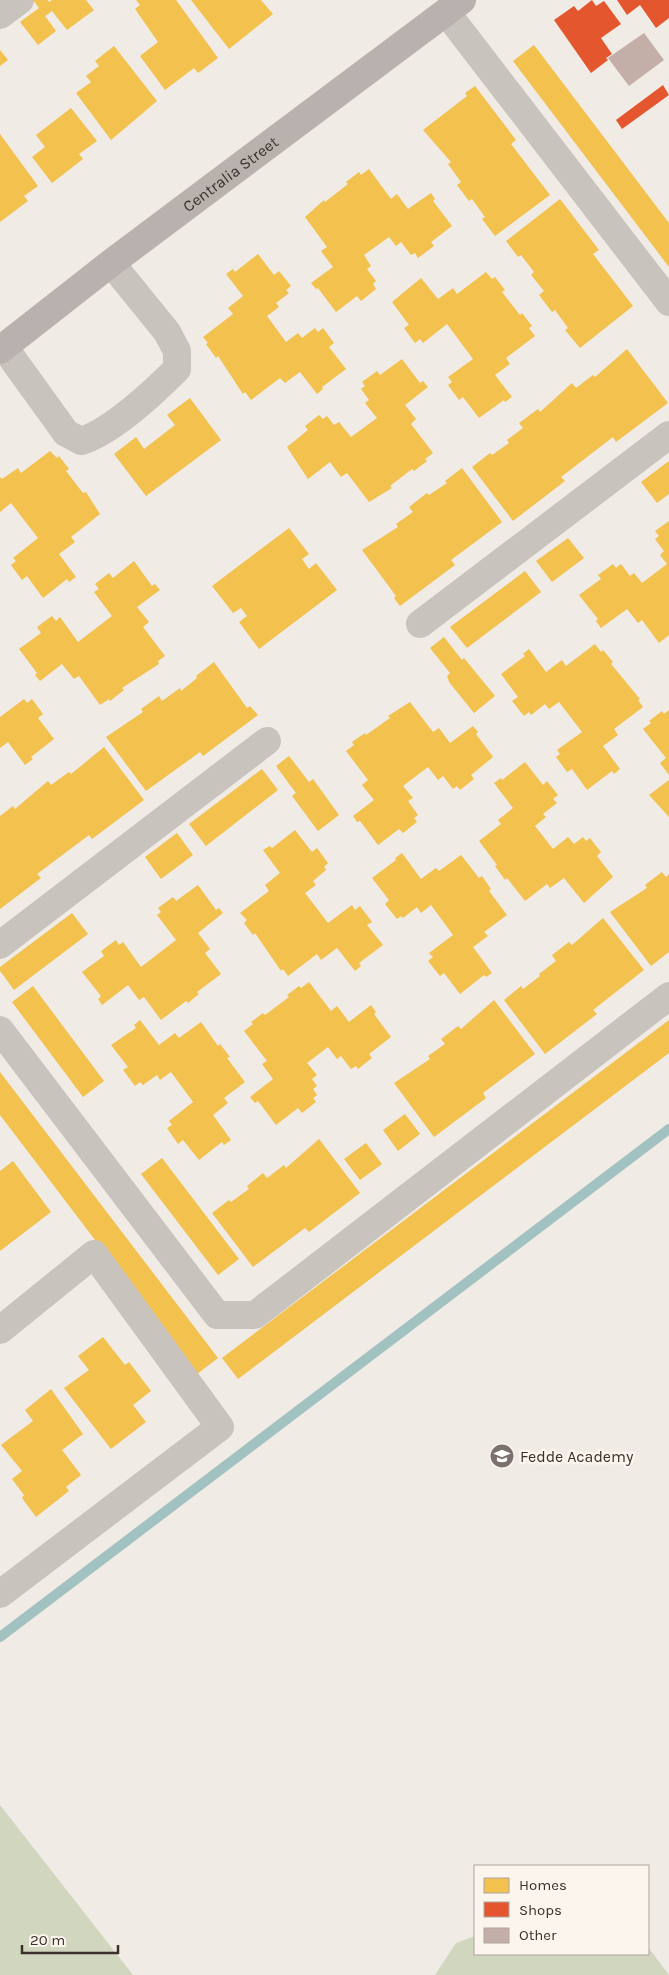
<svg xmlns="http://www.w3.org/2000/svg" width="669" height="1975" font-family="Karla,sans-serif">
<rect width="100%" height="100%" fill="#f0ebe5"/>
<g fill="#d1d6bf">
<polygon points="0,1805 133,1975 0,1975"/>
<polygon points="475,1936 475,1954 648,1954 648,1947 669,1975 435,1975 456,1943"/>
</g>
<g fill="#f2c14e">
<polygon points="33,0 48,0 49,2 52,0 86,0 94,10 67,30 52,11 45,16 56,31 38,45 20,22 39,8"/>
<polygon points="136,0 176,0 218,58 198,73 194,68 165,90 140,56 158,42 135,9 140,5"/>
<polygon points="191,0 261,0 273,14 229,49"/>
<polygon points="534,45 669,223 669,267 513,61"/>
<polygon points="114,46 157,101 111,140 76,93 91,82 86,76 99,66 95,61"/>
<polygon points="0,50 8,60 0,66"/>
<polygon points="475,86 516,140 511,144 550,195 495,236 482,219 485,217 472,199 469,201 457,185 461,182 448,164 451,162 423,130 467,96 465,93"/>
<polygon points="71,108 97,141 79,154 83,159 52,183 32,157 45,147 36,135"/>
<polygon points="0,134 38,186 24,196 28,201 0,222"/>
<polygon points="369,169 391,199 397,194 408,209 431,193 435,199 433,201 452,226 431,242 434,246 418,258 415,253 411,255 401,242 396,246 389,237 364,255 371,266 367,269 376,281 373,284 376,289 361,301 357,296 336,312 318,288 316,289 311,283 333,267 321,251 327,247 305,217 324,200 325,202 348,184 346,182 359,172 361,175"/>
<polygon points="560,199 599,250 593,254 633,306 580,348 565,330 568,328 555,310 552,312 539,295 544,291 531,275 534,272 521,255 518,257 506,241"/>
<polygon points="258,254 274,275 279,271 291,286 286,290 289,293 276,303 279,307 267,316 286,342 298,333 302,338 315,328 318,332 323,328 334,343 329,347 346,369 322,387 323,389 317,394 300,372 285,383 280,378 251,400 245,392 243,394 218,356 216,358 206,344 208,343 203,337 233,314 228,308 243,296 226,274 233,269 235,272"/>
<polygon points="486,272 492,279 495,277 505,290 502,292 520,315 522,313 532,326 529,328 535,336 506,358 510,364 495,375 512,397 505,402 504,400 479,418 463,397 459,400 448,385 452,382 448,377 473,359 447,324 423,343 420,339 415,343 404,328 409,325 392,302 421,278 438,299 453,288 457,294"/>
<polygon points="627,349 668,403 616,442 613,437 561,477 565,481 513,521 472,467 490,453 492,455 509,443 507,440 523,428 519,423 538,409 540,412 572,383 576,388 593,375 595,377"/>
<polygon points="402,359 420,383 423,381 428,387 405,405 416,419 411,424 433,453 425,459 427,461 414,471 412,469 390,486 392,488 369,502 347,473 341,477 330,462 308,479 287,447 308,430 305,426 319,415 323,419 327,416 334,425 339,422 351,437 377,418 365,403 369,400 361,389 365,386 362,382 377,371 380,375"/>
<polygon points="190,398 221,440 146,496 114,454 136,437 144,449 175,425 167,415"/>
<polygon points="50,451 57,458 59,456 69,469 66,471 83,493 86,492 100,514 71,537 75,542 59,554 76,577 69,582 67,579 43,598 27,576 22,580 11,565 16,561 13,558 38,538 11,503 0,512 0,477 2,479 18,468 21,473"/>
<polygon points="669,461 669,494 657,503 641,482"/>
<polygon points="462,468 502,522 451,560 455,565 400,606 394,598 396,596 362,550 398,527 396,524 413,512 409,507 427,493 429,495 447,483 445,481"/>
<polygon points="669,521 669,635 659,643 642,620 638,623 627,609 601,628 596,621 598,619 579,595 601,579 598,575 613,564 616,568 621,564 630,576 634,573 642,583 667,564 660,555 664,551 655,539 659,536 655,531"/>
<polygon points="289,528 309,554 302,559 309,569 316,563 337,590 259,649 239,622 247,616 241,608 233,613 212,586"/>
<polygon points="568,538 584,558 552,582 536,561"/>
<polygon points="134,561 152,586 155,584 160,590 137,607 149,622 143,627 165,656 158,661 159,664 122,688 124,690 110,701 109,699 100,705 79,676 74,679 62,664 40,681 35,675 37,673 19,649 41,633 37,627 52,616 56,621 60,617 78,642 112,616 94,592 99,589 95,584 109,573 113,578"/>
<polygon points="525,571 541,592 467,648 450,627"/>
<polygon points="444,637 462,660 464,658 495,696 474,713 449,682 447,676 450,673 430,648"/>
<polygon points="595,644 601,652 603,650 613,662 611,664 640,699 638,700 643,707 614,729 618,735 603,746 620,769 614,774 612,771 587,790 572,769 567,772 556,757 560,754 557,750 582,732 559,702 549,709 545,704 531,715 529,712 524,716 512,701 518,697 501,674 525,656 523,654 529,649 546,672 562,660 566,666"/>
<polygon points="214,662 247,708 250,706 258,715 203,756 200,752 146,791 106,737 143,712 141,709 159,696 162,701 180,688 181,691 197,678 196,676"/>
<polygon points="24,699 27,703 32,699 43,714 38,718 54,739 31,757 33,759 25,765 8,742 0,748 0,717"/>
<polygon points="410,702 433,732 439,728 450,743 473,726 478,732 476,734 493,757 471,775 474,779 460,790 457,786 453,789 443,776 438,780 428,767 403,786 413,798 408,801 418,815 414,818 417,822 403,833 399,829 378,845 360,821 357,822 353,816 374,800 362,785 368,780 346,751 354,745 352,742 365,733 366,735 390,718 388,716"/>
<polygon points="669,710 669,775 660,763 666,758 643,729 651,723 649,721 662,711 664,714"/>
<polygon points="104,747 144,800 92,839 89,835 37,874 41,878 0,909 0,816 13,806 15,809 48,781 51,785 69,772 71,774"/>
<polygon points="289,756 309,782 313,779 339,815 318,831 292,796 296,793 276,766"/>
<polygon points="525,762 543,785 547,781 558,795 553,799 557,803 543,814 546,817 535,826 553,849 568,837 574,844 583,837 586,841 590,838 601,852 597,856 613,877 584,903 564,878 550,888 547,884 525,901 507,878 505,880 495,866 497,865 479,841 501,824 498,820 513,808 494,783 501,778 502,780"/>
<polygon points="262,769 278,790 206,846 189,824"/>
<polygon points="669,780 669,817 649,795"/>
<polygon points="295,830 312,852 317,848 328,863 324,867 326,870 313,881 316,885 305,893 328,923 352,905 355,910 360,906 372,922 367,925 383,945 359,963 361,966 355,971 337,948 321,960 317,954 288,976 283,969 281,971 255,933 253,935 244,923 247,920 240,913 269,891 265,885 280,873 263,850 270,846 272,848"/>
<polygon points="177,833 193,855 161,879 145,857"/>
<polygon points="402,853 421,879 436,868 439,871 461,855 479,878 482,876 491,889 489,891 507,915 484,932 488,936 473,947 492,973 486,977 484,975 460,994 444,973 440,976 428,961 433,957 429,953 453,935 431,905 421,913 417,907 403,918 401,916 397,919 385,904 389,900 372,878 396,860 395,858"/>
<polygon points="662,872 666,877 669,874 669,952 651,966 610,912 647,888 645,885"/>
<polygon points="198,885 216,910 219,908 223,913 198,933 210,949 205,953 221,974 197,992 199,994 188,1003 186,1001 161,1020 144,997 139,1000 128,985 102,1005 98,999 101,996 82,972 104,956 101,951 116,940 119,945 123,942 141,967 176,940 157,915 161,912 158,908 173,897 176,901"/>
<polygon points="72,913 88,934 14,990 0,971 0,967"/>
<polygon points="603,918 644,970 593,1010 597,1014 545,1054 504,1000 521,986 523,989 540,976 539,974 556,961 552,955 569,942 572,945"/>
<polygon points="309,982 331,1011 337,1006 349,1022 371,1005 376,1012 374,1014 391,1037 369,1054 372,1058 358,1069 356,1066 351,1069 341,1056 337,1059 328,1047 307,1063 317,1075 312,1079 317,1086 313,1089 317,1095 313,1098 316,1102 302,1113 298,1108 276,1125 258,1101 255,1103 250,1097 273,1079 262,1064 267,1061 244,1031 253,1024 251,1022 263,1013 265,1015 289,997 287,995 299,986 301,988"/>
<polygon points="33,986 104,1081 83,1097 12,1002"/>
<polygon points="494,1000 535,1054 483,1093 486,1098 434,1137 394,1083 430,1059 428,1056 445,1044 441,1039 458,1026 461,1029"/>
<polygon points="140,1020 159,1045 175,1033 179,1038 201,1022 218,1046 220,1044 230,1057 227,1058 245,1082 224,1098 228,1103 213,1115 231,1140 224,1145 222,1142 199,1160 183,1140 178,1144 167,1128 172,1125 169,1121 193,1102 171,1072 160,1080 157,1075 143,1085 140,1082 135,1086 123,1070 128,1067 111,1045 136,1028 134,1025"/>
<polygon points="669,1020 669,1053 238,1379 222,1358"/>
<polygon points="0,1072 218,1358 197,1374 0,1115"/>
<polygon points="405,1114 420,1134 398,1151 383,1130"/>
<polygon points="319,1139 360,1193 309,1232 305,1228 253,1267 212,1213 229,1200 231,1202 249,1189 247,1186 263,1173 267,1178 284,1165 286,1168"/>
<polygon points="366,1143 382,1164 360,1180 344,1159"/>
<polygon points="162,1158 239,1259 218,1275 141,1174"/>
<polygon points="13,1161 51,1212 0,1251 0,1171"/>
<polygon points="103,1337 125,1365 129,1362 151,1391 133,1405 146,1422 111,1449 64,1388 89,1370 78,1356"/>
<polygon points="51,1389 83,1434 62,1450 81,1475 66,1487 69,1491 36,1517 22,1498 24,1495 12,1479 22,1471 1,1445 33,1421 25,1410"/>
</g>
<g fill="#e4572e">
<polygon points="592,0 596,6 604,1 621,24 601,38 612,54 606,58 608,60 591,73 554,20 574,6 578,11"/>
<polygon points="617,0 669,0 669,18 656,28 640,5 627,15"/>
<polygon points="663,85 669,95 622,129 616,120"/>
</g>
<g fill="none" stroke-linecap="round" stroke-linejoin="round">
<polyline stroke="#a1c2c1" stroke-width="10" points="0,1637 669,1129"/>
</g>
<polygon fill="#c3afa7" points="644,33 664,60 629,86 608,58"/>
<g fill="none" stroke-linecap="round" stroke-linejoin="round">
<g stroke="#c9c3be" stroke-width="28">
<polyline points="446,12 669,302"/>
<polyline points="0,15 20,0"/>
<path d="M4,347l62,86 15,8c30,-9 73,-49 96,-72v-18l-10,-19 -56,-69"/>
<polyline points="420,624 669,435"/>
<polyline points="0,945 267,741"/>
<polyline points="0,1030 217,1315 255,1315 669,996"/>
<polyline points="0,1330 94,1254 220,1427 0,1594"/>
</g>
<path stroke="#b8b1ad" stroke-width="28" id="s1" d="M0,350l111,-87 351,-263"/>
</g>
<defs>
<symbol id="school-disc" viewBox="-11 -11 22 22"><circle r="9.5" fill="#7a716c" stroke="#fbf5ee"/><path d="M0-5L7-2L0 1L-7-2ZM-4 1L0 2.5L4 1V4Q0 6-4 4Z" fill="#fff"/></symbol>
</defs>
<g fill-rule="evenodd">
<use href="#school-disc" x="488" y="1442" width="28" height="28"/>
</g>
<g text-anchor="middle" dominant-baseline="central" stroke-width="5" stroke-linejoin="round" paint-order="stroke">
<g font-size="16" fill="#3b302b" stroke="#fbf5ee">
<text stroke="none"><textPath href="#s1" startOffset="290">Centralia Street</textPath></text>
</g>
<g font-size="16" fill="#3b302b" stroke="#fbf5ee" text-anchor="start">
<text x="520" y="1456">Fedde Academy</text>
</g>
</g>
<rect x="474" y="1865" width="175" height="90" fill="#fbf5ee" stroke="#aea6a0"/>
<rect x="484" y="1878" width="25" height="15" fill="#f2c14e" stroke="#aea6a0"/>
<text x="519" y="1890" font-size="15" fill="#3b302b">Homes</text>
<rect x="484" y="1902" width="25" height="15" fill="#e4572e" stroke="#aea6a0"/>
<text x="519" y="1915" font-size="15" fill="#3b302b">Shops</text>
<rect x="484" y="1928" width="25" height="15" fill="#c3afa7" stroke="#aea6a0"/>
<text x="519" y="1940" font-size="15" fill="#3b302b">Other</text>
<path d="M22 1945v8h96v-8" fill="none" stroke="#3b302b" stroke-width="2.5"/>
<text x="30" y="1945" font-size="15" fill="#3b302b" stroke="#fbf5ee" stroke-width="4" paint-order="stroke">20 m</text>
</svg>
